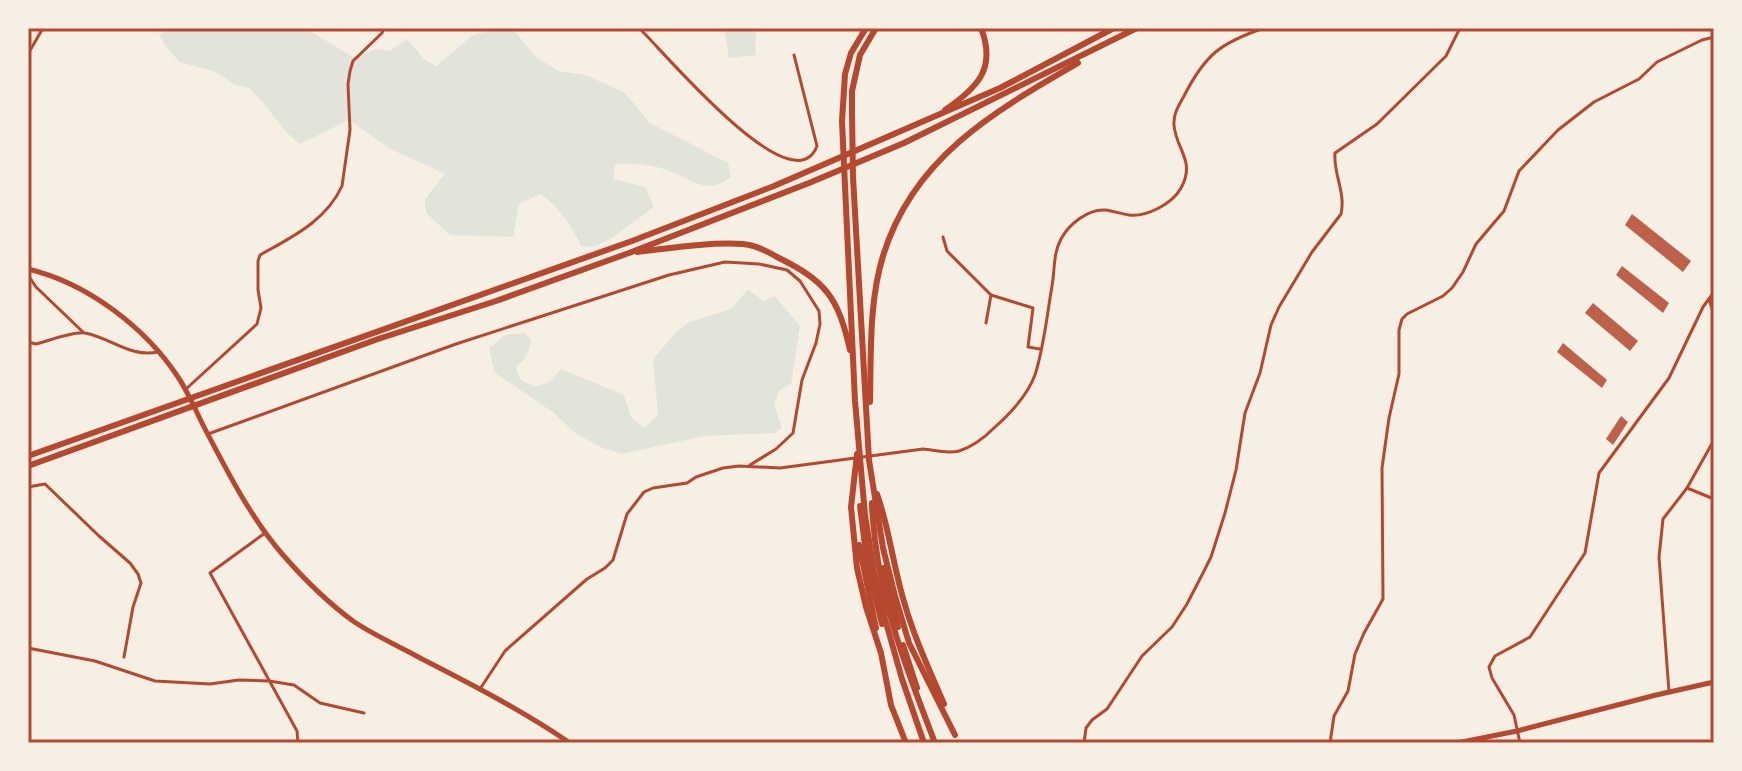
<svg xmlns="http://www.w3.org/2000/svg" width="1742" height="771" font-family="'Times New Roman',serif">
<rect width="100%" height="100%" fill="#f6efe4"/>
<g fill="#e2e4dc">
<path d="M173,28h132l48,29 24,-8 13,2 17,-12 17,20 12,7 38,-32 38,-6 23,28 23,15 28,4 39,18 25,30 78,40 3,14c-24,18 -36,4 -59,-5 -17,-7 -38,-9 -57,-8l-2,15 32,8 9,20 -42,31 -18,9 -13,-1c-9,-21 -22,-38 -40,-52l-22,10 -6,33 -63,-2 -24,-22 -1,-14 20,-25 -55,-25 -41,-29 -49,24 -13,-11 -26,-33 -12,-12 -14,-3 -19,-13 -37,-10 -14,-17 -6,-11z"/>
<polygon points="724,28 756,28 755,55 729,58"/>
<path d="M748,289l15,12 12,-5 25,30 -9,58 -11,6 -6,14 8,24 -8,5 -70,3 -82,18 -22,-7 -25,-14 -21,-20 -59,-40 -6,-25 16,-13 19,-2 7,7c-1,13 -6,20 -15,27l4,12 15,8 14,-5 12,-13 63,26 7,22 13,11 14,-13 -5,-55 20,-25 14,-12 44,-14z"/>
</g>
<g fill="#bf614a">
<polygon points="1632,214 1691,261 1683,272 1625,225"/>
<polygon points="1622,266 1669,303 1663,313 1616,275"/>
<polygon points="1593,303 1638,341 1630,351 1585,313"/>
<polygon points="1563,343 1607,380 1602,388 1557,352"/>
<polygon points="1621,416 1628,422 1613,445 1606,439"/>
</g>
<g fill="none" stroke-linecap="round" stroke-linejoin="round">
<g stroke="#b5482f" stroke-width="3">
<path d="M639,28c20,18 154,181 178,118l-23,-91"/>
<polyline points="28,54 43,28"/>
<polyline points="943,237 947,251 991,295 1033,308 1028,347 1040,349"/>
<polyline points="28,275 36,287 83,332"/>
<polyline points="1709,299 1714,315"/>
<polyline points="986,323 991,295"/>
<path d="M28,342l8,2c12,-3 38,-13 49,-11 26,5 46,25 73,19"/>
<path d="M186,389l71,-65 4,-16 -3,-18v-29l2,-6c32,-18 66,-34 82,-69l8,-56 -2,-46 2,-13 3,-10 29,-28 2,-5"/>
<polyline points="208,434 456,344 669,275 725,262 759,264 787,270 800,281 819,311 820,324 816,343 802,380 793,433 776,449 750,465"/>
<polyline points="28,487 45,484 99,536 130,563 138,574 141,583 133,607 124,657"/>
<polyline points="1687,488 1714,499"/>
<polyline points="265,533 210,573 297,731 298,743"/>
<polyline points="28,648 95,661 155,681 210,684 239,680 269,681 294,685 320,703 364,713"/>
<path d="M480,689l25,-38 82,-72 18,-11 8,-8 14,-46 17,-22 9,-4 34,-5 9,-6 27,-9 16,-2 41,2 143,-19c11,1 24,5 36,2 13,-4 26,-14 35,-23 17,-15 33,-32 41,-53 9,-28 12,-60 17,-89 3,-17 1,-32 9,-47 8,-15 27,-30 44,-29 9,1 16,4 24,5 18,2 43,-11 52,-27 15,-27 -5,-38 -7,-63 -1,-11 5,-20 10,-29 21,-41 36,-53 80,-68"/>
<polyline points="1669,692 1659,557 1663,519 1687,488 1714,440"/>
<path d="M1084,743l2,-15 6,-8 15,-11 35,-53 30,-29 15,-23 17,-33 7,-14 14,-44 11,-43 9,-57 15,-40 11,-48 8,-18 33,-55 29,-38c5,-21 -8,-41 -6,-61l42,-29 69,-68 14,-28"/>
<polyline points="1330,743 1334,716 1348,691 1355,654 1364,633 1383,599 1382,468 1389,418 1399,374 1399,330 1402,319 1407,314 1443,296 1452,288 1463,272 1476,244 1504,211 1519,171 1558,130 1594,102 1639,79 1657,62 1702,40 1714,37"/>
<polyline points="1520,743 1514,715 1492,678 1489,667 1495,656 1530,637 1585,553 1599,473 1669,378 1703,307 1714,292"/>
</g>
<g stroke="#b5482f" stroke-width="5">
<path d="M28,269c59,14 117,58 150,108 10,15 17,32 25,48 23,44 47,92 80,130 21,24 44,47 70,66 22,15 46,25 69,38 51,26 101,52 148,84"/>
<polyline points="1457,743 1517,731 1656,695 1714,682"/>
</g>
<g stroke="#b5482f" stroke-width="6">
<polyline points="866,28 851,53 845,74 842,121 855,401 865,515 874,572 885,619 902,679 924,743"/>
<polyline points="876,28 860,55 852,91 852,113 853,177 869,460 883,548 895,596 909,643 955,735"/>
<path d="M945,110c32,-22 52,-41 36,-82"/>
<path d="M637,252c34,-4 71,-10 106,-8 12,1 24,7 34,13 49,24 61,40 73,93"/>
<path d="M870,402c1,-47 -1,-101 13,-146 30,-99 112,-145 195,-193"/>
<polyline points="857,454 851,507 857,568 866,607 881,653 891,705 906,743"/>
<polyline points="28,456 632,241 774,186 1000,88 1114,28"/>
<polyline points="28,466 378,339 496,301 629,253 809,183 904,143 1137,28"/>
<path d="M877,494c12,34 16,70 26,104 10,37 26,71 41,106"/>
<path d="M872,503c0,12 2,25 3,37 8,71 35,137 60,203"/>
<polyline points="860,506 867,562 882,624"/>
<polyline points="859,545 876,628"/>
<polyline points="884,568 898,627"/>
<polyline points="903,645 917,688"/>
</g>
</g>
<rect width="1742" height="771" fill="none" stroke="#f6efe4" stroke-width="60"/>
<rect x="30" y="30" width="1682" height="711" fill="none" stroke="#b5482f" stroke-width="3"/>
</svg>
